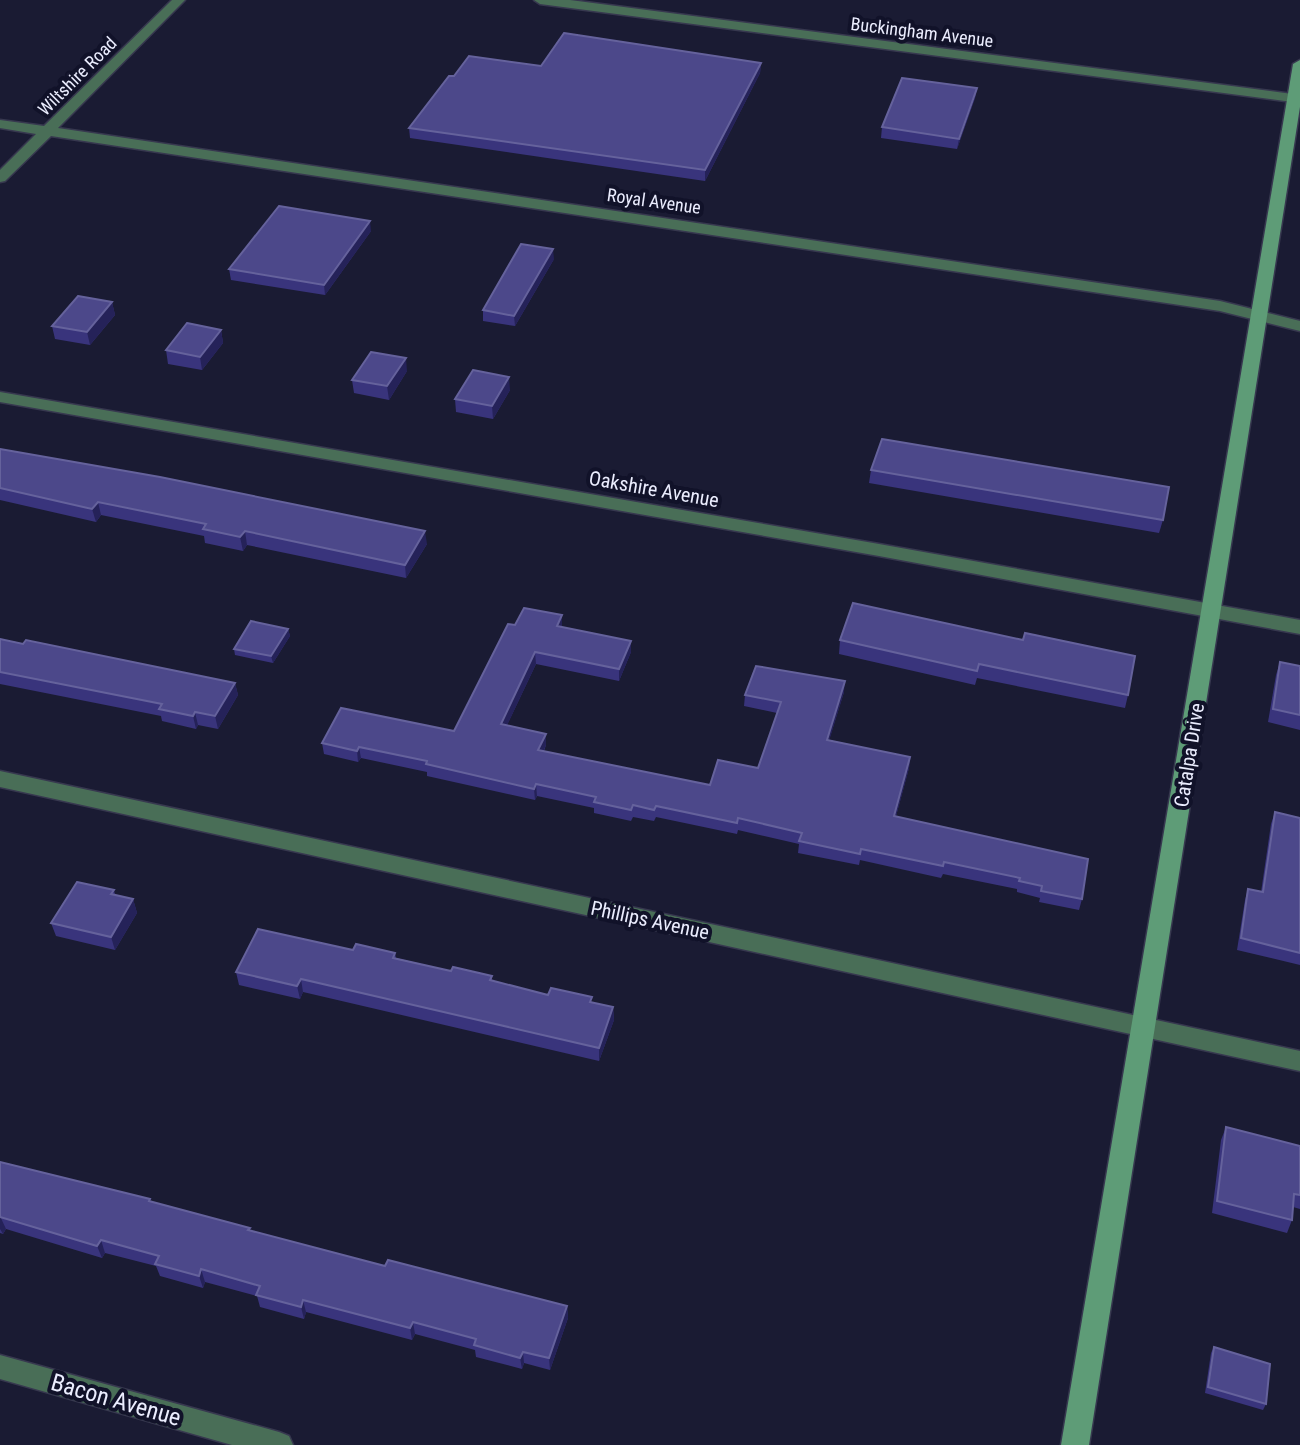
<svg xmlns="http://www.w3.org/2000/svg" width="1300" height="1445" font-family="'Roboto Condensed',sans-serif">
<rect width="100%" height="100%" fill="#1a1b33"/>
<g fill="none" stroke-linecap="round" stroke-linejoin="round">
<defs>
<g id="street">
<polygon points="172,0 185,0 58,128 1220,301 1300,321 1300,331 1220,311 51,136 5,181 0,182 0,170 36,134 0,128 0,120 44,126"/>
<polygon points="534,0 570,0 1300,95 1300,103 540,4"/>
<polygon points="0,392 879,544 1300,620 1300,634 879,556 0,402"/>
<polygon points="0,771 1300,1051 1300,1071 0,787"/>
<polygon points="0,1355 279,1432 289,1436 293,1445 232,1445 0,1379"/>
</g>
<polygon id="secondary" points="1300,60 1300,107 1089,1445 1061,1445 1293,64"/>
</defs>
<use href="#street" stroke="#37384f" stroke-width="3"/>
<use href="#secondary" stroke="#37384f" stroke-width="3"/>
<use href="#street" fill="#496e57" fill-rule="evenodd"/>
<use href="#secondary" fill="#5e9c77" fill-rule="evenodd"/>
</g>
<g fill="#39347c">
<polygon points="761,63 760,73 705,181 410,138 409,128 454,76"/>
<polygon points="977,88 975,98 957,149 881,138 882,127"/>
<polygon points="371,231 325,295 231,280 229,269"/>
<polygon points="554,259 515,326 483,321 483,310"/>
<polygon points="112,302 115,315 90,345 55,339 52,326"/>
<polygon points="221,330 223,343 202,370 168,364 166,350"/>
<polygon points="407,371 389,400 354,393 352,380"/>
<polygon points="510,390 493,419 456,412 455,399"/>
<polygon points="0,449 427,544 406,578 247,545 243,551 205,543 204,536 101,515 96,522 0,500"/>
<polygon points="871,470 1163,520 1159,533 869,483"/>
<polygon points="853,603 1128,695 1125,708 977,678 975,685 839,654 840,640"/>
<polygon points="515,625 562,627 631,652 619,681 536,664 507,725 546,734 546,745 544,751 710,785 758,768 777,713 744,706 745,695 844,692 829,740 910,757 909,768 896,816 1082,899 1079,910 1039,902 1040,898 1017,892 1017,889 943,874 941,878 860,860 859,865 798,853 799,844 738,830 737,834 656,817 654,821 633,817 631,821 594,813 594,808 537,796 535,800 427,776 427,772 361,758 358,762 324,754 322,743 454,731"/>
<polygon points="288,629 290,636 273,663 235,655 234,649"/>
<polygon points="0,639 235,683 238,695 218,729 198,725 196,729 162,721 161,716 0,684"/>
<polygon points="1280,662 1300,666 1300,730 1268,722 1276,675"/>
<polygon points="1275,812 1300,818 1300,965 1237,950 1245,900 1248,889 1261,892 1271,824"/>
<polygon points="114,890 115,895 133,899 137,913 115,950 56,936 51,923"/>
<polygon points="353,950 395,953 396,958 451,971 492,976 492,981 548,995 613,1007 614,1020 599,1061 303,992 300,999 239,985 236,972"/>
<polygon points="1226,1127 1300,1146 1300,1209 1293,1207 1292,1220 1287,1233 1212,1213 1221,1140"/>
<polygon points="0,1162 151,1202 250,1231 385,1266 567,1306 568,1318 550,1370 524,1363 522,1369 476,1357 475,1350 415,1334 412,1340 306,1312 304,1319 260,1307 257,1296 205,1282 203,1288 160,1276 156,1266 105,1253 102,1258 6,1229 3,1234 0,1233"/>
<polygon points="1214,1347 1266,1404 1263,1410 1205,1393 1211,1353"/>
</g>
<g fill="#252259">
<polygon points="761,63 760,73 705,181 705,170"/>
<polygon points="977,88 975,98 957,149 959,139"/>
<polygon points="370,221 371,231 325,295 324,285"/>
<polygon points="553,249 554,259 515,326 514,316"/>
<polygon points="112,302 115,315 90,345 87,332"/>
<polygon points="221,330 223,343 202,370 200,357"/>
<polygon points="406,358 407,371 389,400 387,386"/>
<polygon points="509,377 510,390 493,419 492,406"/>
<polygon points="98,502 101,515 96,522 92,509"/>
<polygon points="245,531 247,545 243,551 240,537"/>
<polygon points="425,531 427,544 406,578 405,565"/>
<polygon points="562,615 562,627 557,638 557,626"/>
<polygon points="288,629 290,636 273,663 271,656"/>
<polygon points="631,641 631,652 619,681 619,669"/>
<polygon points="535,652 536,664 502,736 501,724"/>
<polygon points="845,681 844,692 826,751 827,740"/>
<polygon points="235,683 238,695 218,729 215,716"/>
<polygon points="195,712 198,725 196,729 193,716"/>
<polygon points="546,734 546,745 539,761 538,750"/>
<polygon points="359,747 361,758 358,762 357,751"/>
<polygon points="910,757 909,768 893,827 894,816"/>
<polygon points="536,784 537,796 535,800 534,789"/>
<polygon points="133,899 137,913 115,950 111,937"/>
<polygon points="301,979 303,992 300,999 297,986"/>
<polygon points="613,1007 614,1020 599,1061 599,1048"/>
<polygon points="0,1216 6,1229 3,1234 0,1229"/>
<polygon points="101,1240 105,1253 102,1258 97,1246"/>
<polygon points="201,1269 205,1282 203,1288 199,1276"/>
<polygon points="303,1300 306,1312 304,1319 301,1307"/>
<polygon points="567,1306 568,1318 550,1370 549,1358"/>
<polygon points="413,1322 415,1334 412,1340 410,1328"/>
<polygon points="523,1352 524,1363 522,1369 520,1358"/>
</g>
<g fill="#4c488a" stroke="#65629c" stroke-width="2">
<polygon points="564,33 761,63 705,170 409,128 449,76 454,76 469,56 541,66"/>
<polygon points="902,78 977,88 959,139 882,127"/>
<polygon points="279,206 370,221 324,285 229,269"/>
<polygon points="521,244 553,249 514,316 483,310"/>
<polygon points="78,296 112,302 87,332 52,326"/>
<polygon points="187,323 221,330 200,357 166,350"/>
<polygon points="371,352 406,358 387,386 352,380"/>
<polygon points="473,370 509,377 492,406 455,399"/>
<polygon points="882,439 1169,487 1163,520 871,470"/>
<polygon points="0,449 160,477 425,531 405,565 245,531 240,537 203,529 206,524 98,502 92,509 0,488"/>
<polygon points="853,603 1023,640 1025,633 1135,656 1128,695 979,664 977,671 840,640"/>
<polygon points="524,608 562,615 557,626 631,641 619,669 535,652 501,724 546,734 538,750 710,785 718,760 758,768 781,702 745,695 756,666 845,681 827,740 910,757 894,816 1088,859 1082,899 1041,891 1042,886 1019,881 1020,878 944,862 943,866 861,849 860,854 799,841 802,833 738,818 737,823 656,806 654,810 633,805 631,810 594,802 596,797 536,784 534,789 426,764 427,761 359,747 357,751 322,743 341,708 454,731 508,624 515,625"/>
<polygon points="251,621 288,629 271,656 234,649"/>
<polygon points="0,639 23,644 26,640 235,683 215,716 195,712 193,716 159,709 162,704 0,672"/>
<polygon points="1280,662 1300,666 1300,715 1273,709"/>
<polygon points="1275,812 1300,818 1300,953 1241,938 1248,889 1263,892"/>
<polygon points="77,882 114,890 111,894 133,899 111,937 51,923"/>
<polygon points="258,929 353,950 356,944 395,953 393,958 451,971 453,967 492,976 490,980 548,995 551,988 592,997 590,1002 613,1007 599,1048 301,979 297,986 236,972"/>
<polygon points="1226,1127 1300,1146 1300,1195 1294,1194 1292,1220 1217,1201"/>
<polygon points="0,1162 150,1199 149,1201 250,1228 248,1230 385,1266 388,1260 567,1306 549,1358 523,1352 520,1358 474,1345 476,1339 413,1322 410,1328 303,1300 301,1307 256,1295 260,1286 201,1269 199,1276 155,1264 159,1256 101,1240 97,1246 0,1217"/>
<polygon points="1214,1347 1270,1364 1266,1404 1208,1387"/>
</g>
<g text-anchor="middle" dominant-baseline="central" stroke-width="8" stroke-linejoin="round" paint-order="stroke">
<g font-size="18" fill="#ebedfe" stroke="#111229">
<text transform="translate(922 32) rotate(7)">Buckingham Avenue</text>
<text transform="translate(77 76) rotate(-45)">Wiltshire Road</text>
<text transform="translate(654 201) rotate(8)">Royal Avenue</text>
</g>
<g font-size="20" fill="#ebedfe" stroke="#111229">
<text transform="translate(654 489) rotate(10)">Oakshire Avenue</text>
<text transform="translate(1189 755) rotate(-81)">Catalpa Drive</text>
<text transform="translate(650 920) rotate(12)">Phillips Avenue</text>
</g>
<g font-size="24" fill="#ebedfe" stroke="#111229">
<text transform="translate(116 1400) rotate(16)">Bacon Avenue</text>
</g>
</g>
</svg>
